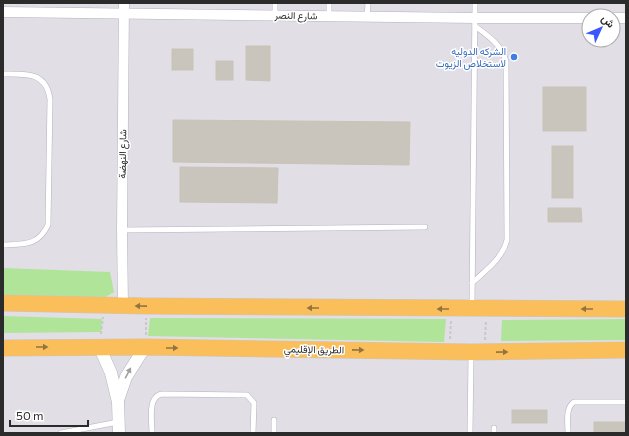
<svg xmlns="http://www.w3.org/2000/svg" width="629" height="436" font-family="Commissioner,Vazirmatn,sans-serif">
<rect width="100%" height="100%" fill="#ede7dd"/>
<path fill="#e1dee6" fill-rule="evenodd" d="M3,3h623v430h-623zM589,16h24v24h-24z"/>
<g fill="#b0e599">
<polygon points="3,268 110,272 114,292 102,299 3,296"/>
<polygon points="3,316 102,319 101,332 3,333"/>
<polygon points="150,318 446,319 444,342 148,336"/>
<polygon points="626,319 626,340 501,341 502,320"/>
</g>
<g fill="#c9c5bc" stroke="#c9c3b7">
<polygon points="246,46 270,46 270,81 246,80"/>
<rect x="172" y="49" width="21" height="21"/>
<rect x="216" y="61" width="17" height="19"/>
<rect x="543" y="87" width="43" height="44"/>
<polygon points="173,120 410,122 409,165 173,162"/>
<rect x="552" y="146" width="21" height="52"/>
<polygon points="180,167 278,168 277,203 180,202"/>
<polygon points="548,208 581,208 582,222 548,222"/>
<rect x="512" y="410" width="35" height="13"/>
<rect x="594" y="422" width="32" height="11"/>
</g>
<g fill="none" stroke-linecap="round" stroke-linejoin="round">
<defs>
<g id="service">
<polyline points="329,3 329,16"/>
<polyline points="275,15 275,3"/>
<polyline points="367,17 368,3"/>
<path d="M3,74c22,0 43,-3 47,25l-2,126c-10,21 -24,19 -45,20"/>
<polyline points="122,230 425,227"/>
<path d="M472,283c14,-13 30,-24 35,-43l-1,-179c-6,-18 -17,-24 -31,-35"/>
<polyline points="472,306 475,3"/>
<polyline points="61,433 118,422"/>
<path d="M152,433c0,-12 -5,-38 11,-39l84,1 7,8 -1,30"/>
<polyline points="274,433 274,420"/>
<polyline points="470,433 471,355"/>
<polyline points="494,433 494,428"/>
<path d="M568,433c0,-10 -3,-25 6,-31h52"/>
</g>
<g id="minor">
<polyline points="3,12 475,18 589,18"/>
<polyline points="613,18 626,18"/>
<polyline points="123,306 122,230 124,3"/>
</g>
<g id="tertiary">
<polyline points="100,348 111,373 118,402 119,433"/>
<polyline points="118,400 126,377 145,347"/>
</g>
<g id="trunk">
<polyline points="3,303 146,306 626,309"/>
<polyline points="3,348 145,347 471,352 626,350"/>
</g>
</defs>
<use href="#service" stroke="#b1b3bf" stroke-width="6"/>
<use href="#minor" stroke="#b1b3bf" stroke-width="11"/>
<use href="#tertiary" stroke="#b1b3bf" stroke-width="13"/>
<use href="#trunk" stroke="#c8c8c8" stroke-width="17"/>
<g stroke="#c8c8c8" stroke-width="2" stroke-dasharray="3 2" stroke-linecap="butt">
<polyline points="101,334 103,317"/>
<polyline points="146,335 146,318"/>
<polyline points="450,339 451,320"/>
<polyline points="485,340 486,320"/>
</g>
<use href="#service" stroke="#fff" stroke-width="5"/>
<use href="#minor" stroke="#fff" stroke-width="10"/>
<use href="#tertiary" stroke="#fff" stroke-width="12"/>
<use href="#trunk" stroke="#fabe5a" stroke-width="16"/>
</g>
<defs><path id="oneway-solid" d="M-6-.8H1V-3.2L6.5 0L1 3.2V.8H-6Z"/></defs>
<g fill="#927442">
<use href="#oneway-solid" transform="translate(141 306) rotate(-179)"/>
<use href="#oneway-solid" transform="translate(313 308) rotate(-180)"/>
<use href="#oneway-solid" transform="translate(443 309) rotate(-180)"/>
<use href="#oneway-solid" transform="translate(587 309) rotate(-180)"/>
<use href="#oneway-solid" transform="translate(42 347)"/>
<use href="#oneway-solid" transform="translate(172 348)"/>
<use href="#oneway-solid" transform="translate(358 350) rotate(1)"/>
<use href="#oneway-solid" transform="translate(502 352) rotate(-1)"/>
</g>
<use fill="#a0a0a0" href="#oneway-solid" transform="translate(128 373) rotate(-62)"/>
<circle fill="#3f7fe0" stroke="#fff" stroke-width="1.5" cx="514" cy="57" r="4"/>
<g text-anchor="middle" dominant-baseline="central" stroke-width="3" stroke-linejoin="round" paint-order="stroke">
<g font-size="10" fill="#2b2b2b" stroke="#fff">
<text transform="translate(296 15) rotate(1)">شارع النصر</text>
<text transform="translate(122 154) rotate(-89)">شارع النهضة</text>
<text transform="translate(314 349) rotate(1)">الطريق الإقليمي</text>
</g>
<g font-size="10" fill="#366cbe" stroke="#fff" text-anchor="end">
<text x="506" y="51">الشركه الدوليه<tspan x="506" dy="12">لاستخلاص الزيوت</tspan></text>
</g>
</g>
<rect width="629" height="436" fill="none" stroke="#2b2b2b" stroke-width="8"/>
<g transform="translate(601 28) rotate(46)"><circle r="19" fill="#ffffff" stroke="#aaaaaa"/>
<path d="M0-3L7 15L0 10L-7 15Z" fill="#3a57fd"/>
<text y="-6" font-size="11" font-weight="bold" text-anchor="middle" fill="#2b2b2b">ش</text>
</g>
<path d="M10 420v6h78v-6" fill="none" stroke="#2b2b2b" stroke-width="2"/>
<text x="16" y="420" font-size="12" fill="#2b2b2b" stroke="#ffffff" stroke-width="3" paint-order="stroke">50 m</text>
</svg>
